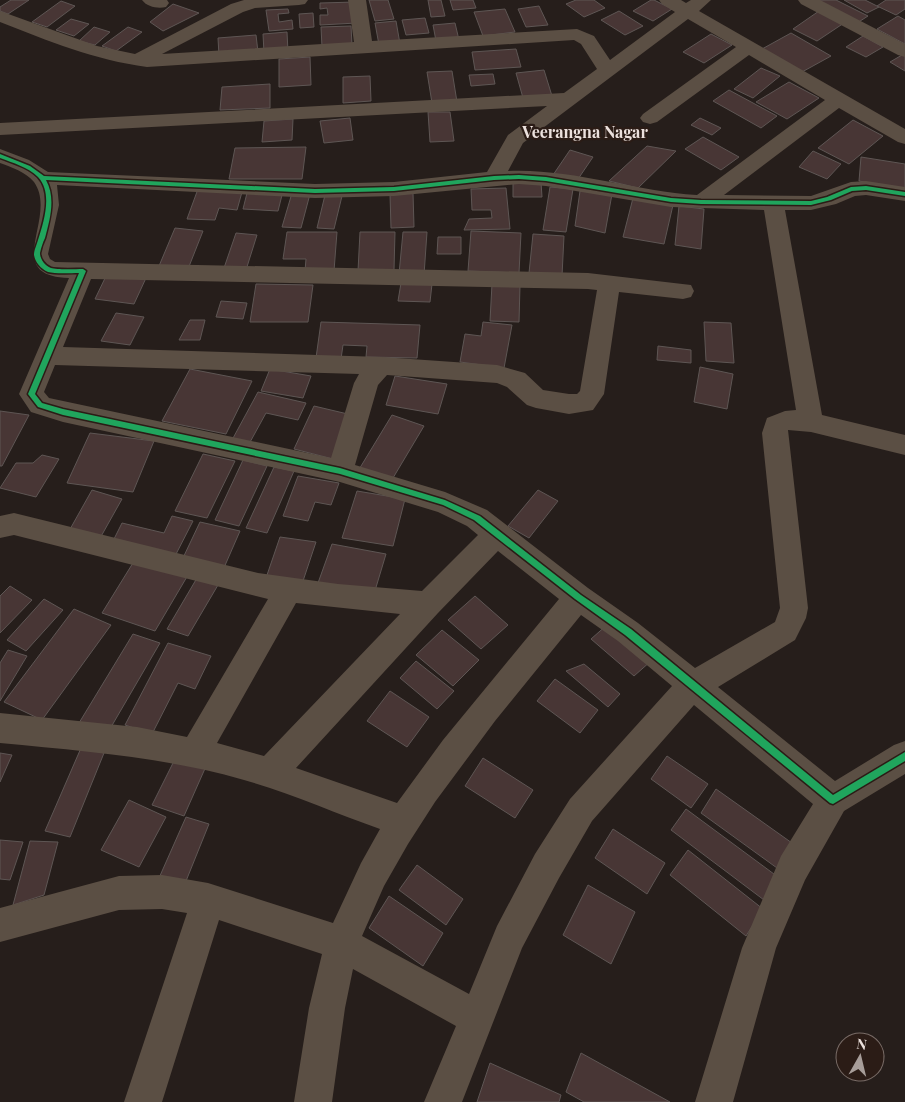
<svg xmlns="http://www.w3.org/2000/svg" width="905" height="1102" font-family="'Playfair Display',serif">
<rect width="100%" height="100%" fill="#261e1b"/>
<g fill="#483635" stroke="#5e5654">
<polygon points="11,0 29,0 8,14 0,11 0,7"/>
<polygon points="369,0 388,0 394,19 375,21"/>
<polygon points="428,0 441,0 445,16 431,17"/>
<polygon points="450,0 473,0 476,8 453,10"/>
<polygon points="576,0 594,0 605,8 584,17 566,4"/>
<polygon points="651,0 654,0 672,9 653,21 633,11"/>
<polygon points="814,0 836,0 868,16 857,23"/>
<polygon points="844,0 865,0 879,7 867,13"/>
<polygon points="886,0 905,0 905,9 896,15 877,6"/>
<polygon points="61,1 75,6 47,27 32,22"/>
<polygon points="356,2 357,23 320,25 320,15 328,15 327,8 320,9 320,3"/>
<polygon points="173,4 199,13 163,31 150,22"/>
<polygon points="539,6 548,25 526,27 518,9"/>
<polygon points="288,9 289,13 278,14 279,22 292,20 293,29 269,31 266,10"/>
<polygon points="505,9 515,32 483,36 474,12"/>
<polygon points="619,11 643,26 625,35 601,20"/>
<polygon points="819,11 844,23 817,41 793,29"/>
<polygon points="313,13 314,27 300,28 299,14"/>
<polygon points="898,16 905,20 905,44 877,29"/>
<polygon points="425,18 429,33 406,35 402,20"/>
<polygon points="71,19 89,24 74,36 56,30"/>
<polygon points="396,21 400,44 379,45 375,23"/>
<polygon points="455,23 459,40 436,41 433,25"/>
<polygon points="351,26 352,45 322,47 321,27"/>
<polygon points="94,27 110,32 95,45 79,41"/>
<polygon points="128,27 142,32 116,51 102,46"/>
<polygon points="287,32 288,52 264,53 263,34"/>
<polygon points="791,33 831,56 802,72 762,49"/>
<polygon points="711,34 732,45 704,63 683,52"/>
<polygon points="256,35 258,52 219,56 218,38"/>
<polygon points="863,36 883,47 866,57 846,47"/>
<polygon points="516,49 521,67 475,70 472,52"/>
<polygon points="902,55 905,56 905,71 890,62"/>
<polygon points="310,57 311,85 279,87 279,59"/>
<polygon points="761,68 780,76 753,98 734,89"/>
<polygon points="544,70 552,96 523,98 516,73"/>
<polygon points="452,71 457,102 432,103 427,72"/>
<polygon points="493,74 495,84 471,86 469,75"/>
<polygon points="370,76 371,101 343,103 343,77"/>
<polygon points="789,82 819,98 787,119 756,102"/>
<polygon points="270,84 270,108 220,110 222,87"/>
<polygon points="729,90 777,116 761,128 713,101"/>
<polygon points="428,112 450,112 454,141 430,142"/>
<polygon points="350,118 353,140 324,143 320,121"/>
<polygon points="700,118 721,128 712,135 691,125"/>
<polygon points="293,119 292,140 262,142 264,121"/>
<polygon points="853,120 883,136 849,164 818,148"/>
<polygon points="703,137 739,157 721,170 685,149"/>
<polygon points="647,146 676,151 638,188 609,181"/>
<polygon points="306,147 302,179 229,179 235,148"/>
<polygon points="570,150 593,157 576,182 553,175"/>
<polygon points="813,151 841,164 827,179 799,167"/>
<polygon points="861,157 905,164 905,189 859,181"/>
<polygon points="513,182 541,182 542,197 513,197"/>
<polygon points="550,187 573,189 566,232 543,230"/>
<polygon points="506,188 510,229 464,230 469,219 492,218 491,210 472,210 471,189"/>
<polygon points="198,189 242,192 237,210 219,208 215,220 187,219"/>
<polygon points="580,191 612,194 605,233 575,226"/>
<polygon points="247,193 282,195 278,211 243,209"/>
<polygon points="292,193 310,194 301,228 282,227"/>
<polygon points="413,193 414,227 391,228 390,194"/>
<polygon points="325,195 342,196 334,229 317,228"/>
<polygon points="633,198 673,205 664,244 623,237"/>
<polygon points="679,206 704,209 701,249 675,245"/>
<polygon points="175,228 203,231 188,269 159,266"/>
<polygon points="471,231 521,233 519,273 468,271"/>
<polygon points="287,232 337,232 334,271 305,271 306,259 283,259"/>
<polygon points="360,232 395,232 394,270 358,271"/>
<polygon points="403,232 427,232 424,275 399,274"/>
<polygon points="236,233 257,235 246,270 224,268"/>
<polygon points="533,234 564,236 562,276 529,273"/>
<polygon points="438,237 461,237 461,254 437,254"/>
<polygon points="107,274 146,278 134,304 95,299"/>
<polygon points="401,283 432,284 430,302 398,301"/>
<polygon points="256,284 313,285 308,322 250,322"/>
<polygon points="492,284 520,285 519,322 490,321"/>
<polygon points="221,301 247,303 243,319 216,317"/>
<polygon points="116,313 144,317 130,345 101,341"/>
<polygon points="190,320 205,320 200,340 179,340"/>
<polygon points="321,322 420,325 417,358 366,357 367,346 343,345 341,359 316,358"/>
<polygon points="483,322 512,325 504,368 460,362 465,334 481,336"/>
<polygon points="704,322 731,323 734,363 706,361"/>
<polygon points="658,346 691,350 691,363 657,360"/>
<polygon points="700,367 733,374 727,409 694,402"/>
<polygon points="190,369 252,381 226,434 162,421"/>
<polygon points="270,369 311,376 303,398 261,391"/>
<polygon points="395,376 447,384 438,414 386,405"/>
<polygon points="258,392 306,403 298,420 266,413 249,444 232,440"/>
<polygon points="314,406 352,415 333,459 294,449"/>
<polygon points="0,411 29,415 2,466 0,466"/>
<polygon points="392,415 424,426 390,483 358,471"/>
<polygon points="90,433 154,441 133,492 67,483"/>
<polygon points="203,454 235,461 207,518 175,511"/>
<polygon points="42,455 59,459 36,497 0,488 16,463 33,463"/>
<polygon points="243,460 267,466 239,526 215,520"/>
<polygon points="274,467 294,471 267,533 246,528"/>
<polygon points="298,476 339,483 331,505 315,502 308,521 283,516"/>
<polygon points="92,490 122,499 99,540 69,531"/>
<polygon points="538,490 558,501 529,538 508,526"/>
<polygon points="357,491 405,499 393,546 342,538"/>
<polygon points="172,516 193,521 174,558 112,543 122,523 164,533"/>
<polygon points="200,522 240,531 223,570 182,560"/>
<polygon points="280,537 316,542 302,584 266,578"/>
<polygon points="332,544 386,554 374,594 318,583"/>
<polygon points="136,558 188,575 155,631 102,613"/>
<polygon points="197,578 218,585 188,636 167,629"/>
<polygon points="10,586 32,600 0,633 0,596"/>
<polygon points="475,596 508,625 481,649 448,620"/>
<polygon points="44,599 63,610 26,651 7,640"/>
<polygon points="74,609 111,625 42,720 4,702"/>
<polygon points="608,624 651,661 634,676 591,639"/>
<polygon points="442,630 479,660 453,686 416,655"/>
<polygon points="133,634 160,643 107,734 79,723"/>
<polygon points="168,643 211,656 195,689 178,683 152,734 125,725"/>
<polygon points="8,650 27,656 0,701 0,663"/>
<polygon points="416,661 454,691 437,709 400,678"/>
<polygon points="584,664 620,694 608,707 566,671"/>
<polygon points="555,679 598,710 580,733 537,701"/>
<polygon points="390,691 429,717 407,747 367,721"/>
<polygon points="81,748 104,753 70,837 45,831"/>
<polygon points="0,753 12,755 0,782"/>
<polygon points="177,755 207,764 184,816 152,805"/>
<polygon points="667,756 708,784 691,808 651,779"/>
<polygon points="483,758 533,790 515,818 465,786"/>
<polygon points="716,789 792,843 777,868 701,813"/>
<polygon points="129,800 166,817 139,867 101,850"/>
<polygon points="686,809 778,877 764,900 671,830"/>
<polygon points="186,817 209,824 184,886 159,878"/>
<polygon points="613,829 665,863 647,894 595,858"/>
<polygon points="0,840 23,842 10,880 0,879"/>
<polygon points="30,841 58,842 44,895 13,905"/>
<polygon points="688,850 763,909 746,936 670,875"/>
<polygon points="417,865 463,899 446,925 399,890"/>
<polygon points="588,885 635,912 611,964 563,935"/>
<polygon points="389,896 443,933 423,966 369,928"/>
<polygon points="581,1053 670,1102 584,1102 566,1092"/>
<polygon points="490,1063 561,1095 559,1102 477,1102"/>
</g>
<g fill="none" stroke-linecap="round" stroke-linejoin="round">
<g fill="#5b4f44" fill-rule="evenodd">
<path d="M142,0h25l2,3 -3,4c-8,2 -19,0 -24,-7z"/>
<path d="M244,0h64l-3,4 -6,1 -44,3 -12,4 -81,42 192,-12 -6,-42h18l6,41 205,-12 17,7 16,24 65,-48 -13,-8 -3,-4h22l5,3 5,-3h20l-12,11 206,118v15l-7,-2 -59,-34 -115,87 87,1 40,-14 15,-1 39,6v14l-39,-6 -11,1 -19,8 -25,6h-26l37,205 83,20v20l-94,-23 -23,-2 20,178 -2,10 -11,22 -77,47 117,94 59,-36 11,-4v33l-61,37 -39,69 -29,68 -43,154h-38l47,-154 39,-92 32,-52 -119,-99 -102,116 -33,57 -37,70 -60,154h-38l32,-76 -103,-57 -8,39 -13,94h-38l15,-94 13,-54 -103,-34 -57,182h-38l63,-189 -25,-4 -43,1 -119,32v-34l119,-32 43,-1 46,8 125,40 28,-60 19,-34c-45,-16 -90,-36 -136,-49 -79,-23 -162,-29 -244,-37v-30l137,14 50,10 81,-138 -254,-64 -14,3v-22l14,-3 244,60 80,11 84,7 56,-56 -11,-9 -29,-14 -98,-30 -277,-60 -32,-10 -12,-18 50,-116c-69,-2 -10,-61 -35,-96 -8,-10 -23,-15 -34,-19v-14l29,11 19,12 267,12 79,-2 93,-10 21,-37 39,-29 -547,29v-12l564,-30 33,-24 -16,-25 -7,-4 -427,27c-52,-7 -99,-26 -147,-45v-11l97,35 38,8 96,-50zM688,19l48,28 -93,67 -3,4 3,4 7,2 7,-2 92,-67 76,45 -128,95c-62,-4 -128,-27 -189,-24l15,-28zM519,184l27,2 125,21 93,3 32,200 -11,1 -18,7 -5,15 18,175 -5,14 -80,46 -57,-45 -50,-35 -101,-78 -42,-18 -90,-27 23,-80 9,-10 110,8 10,4 20,18 9,3 33,6 24,-4 11,-16 15,-102 64,7 8,-2 3,-6 -3,-6 -103,-12 -533,-11 -5,-3 -2,-5 11,-49 -2,-20 258,13 79,-2zM91,279l497,10 9,1 -17,101 -3,3h-8l-26,-4 -18,-17 -28,-8 -115,-8 -319,-10zM55,365l304,9 -5,9 -23,75 -282,-60 -5,-6zM498,551l61,48 -116,141 -46,63 -101,-35 142,-155zM296,603l104,11 -136,142 -47,-13zM581,615l37,26 54,45 -102,113 -35,55 -38,72 -28,68 -107,-58 22,-50 24,-42 27,-42 60,-81z"/>
<polygon points="798,0 820,0 905,44 905,57 898,55 801,4"/>
</g>
<defs>
<path id="cycleway" d="M0,154l30,12 14,10 271,13 79,-2 100,-11 25,-1 27,2 125,21 30,2 110,1 16,-4 24,-10 15,-1 39,6v4l-39,-6 -14,1 -21,9 -20,5 -110,-1 -30,-2 -125,-21 -27,-2 -25,1 -100,11 -79,2 -269,-13c10,18 4,39 -1,58 -2,4 -4,10 -5,15 0,6 5,13 11,15 6,2 25,1 32,1l3,2 -51,123 7,9 21,6 277,59 105,32 35,16 101,79 50,34 202,166 72,-43v9l-72,43 -3,-1 -205,-168 -50,-36 -101,-79 -31,-15 -103,-31 -277,-59 -25,-8 -10,-13 51,-121c-8,0 -24,1 -31,-1 -7,-3 -13,-10 -14,-17 0,-5 3,-11 4,-15 6,-19 15,-47 0,-63 -10,-10 -25,-14 -38,-19z"/>
</defs>
<use href="#cycleway" stroke="#2b1c16" stroke-width="3"/>
<use href="#cycleway" fill="#20a55d" fill-rule="evenodd"/>
</g>
<g text-anchor="middle" dominant-baseline="central" stroke-width="4.5" stroke-linejoin="round" paint-order="stroke">
<g font-size="16" font-weight="bold" fill="#ece1dd" stroke="#2b1c16">
<text x="585" y="131">Veerangna Nagar</text>
</g>
</g>
<g transform="translate(860 1057) rotate(8)"><circle r="24" fill="#2b1c16" stroke="#786b66"/>
<path d="M0-4L9 19L0 12L-9 19Z" fill="#a79d99"/>
<text y="-8" font-size="14" font-weight="bold" text-anchor="middle" fill="#ece1dd">N</text>
</g>
</svg>
